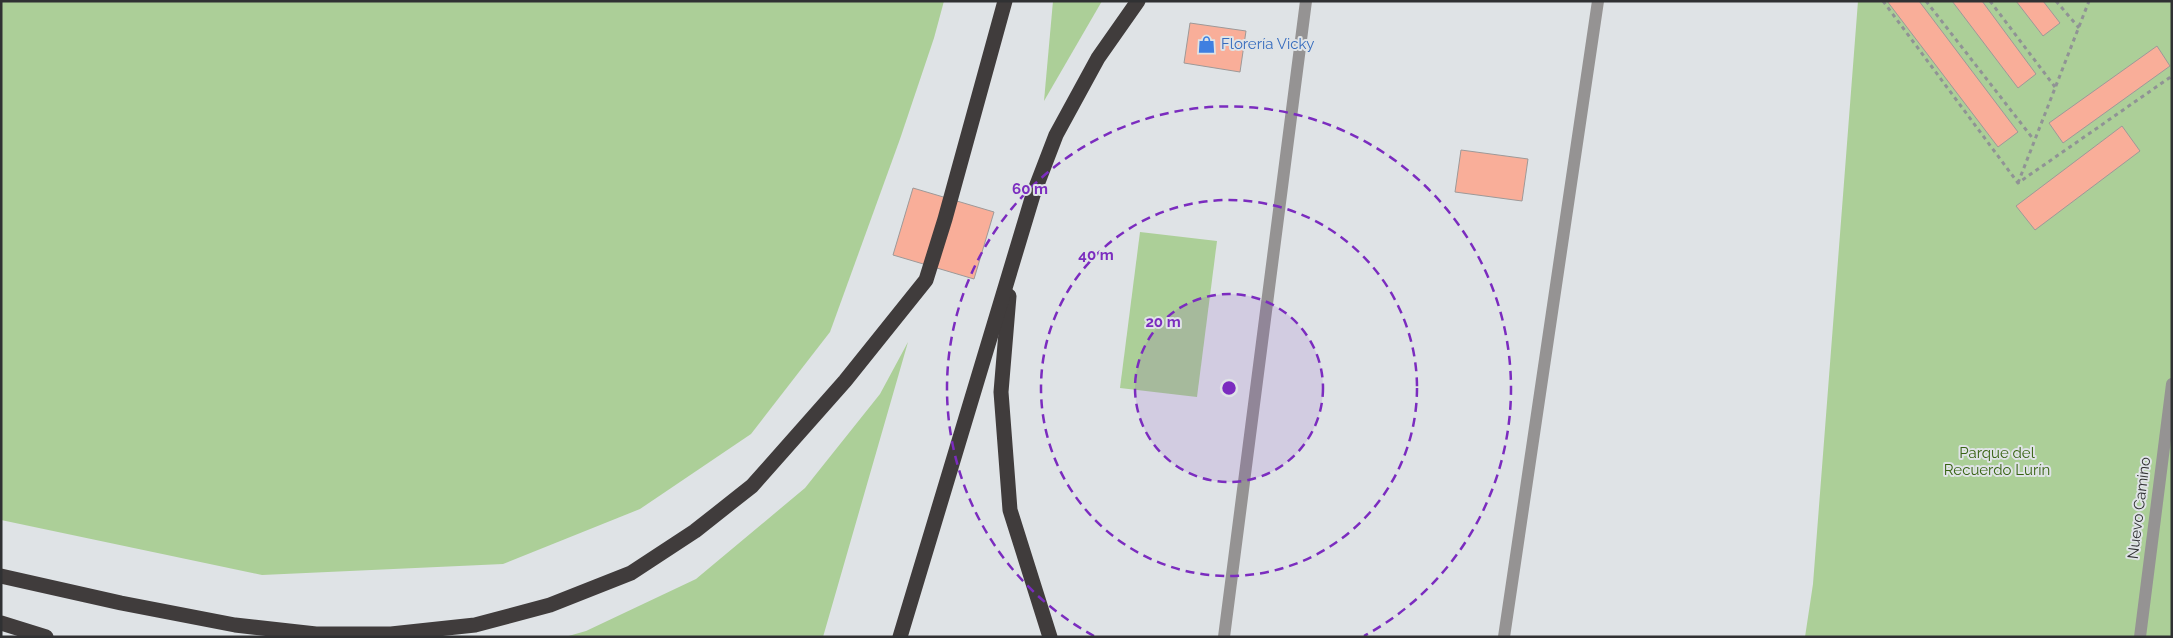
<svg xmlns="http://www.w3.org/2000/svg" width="2173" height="638" font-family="Raleway,sans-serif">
<rect width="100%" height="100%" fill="#dfe3e6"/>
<g fill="#accf98">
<polygon points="1,1 944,1 934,38 900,139 830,332 751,434 640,509 503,564 262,575 1,520"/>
<polygon points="1053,1 1102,1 1044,101"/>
<polygon points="1858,1 2172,1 2172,637 1805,637 1813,584"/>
<polygon points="1140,232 1217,241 1197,397 1120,388"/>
<polygon points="908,342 823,637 565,637 586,631 696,579 805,488 880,394"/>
</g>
<g fill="#f9ae99" stroke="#9e9998">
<polygon points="1887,1 1919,1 2018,132 1998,147"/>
<polygon points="1952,1 1982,1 2036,74 2018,88"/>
<polygon points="2016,1 2043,1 2060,23 2043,36"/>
<polygon points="1190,23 1246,31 1240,72 1184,63"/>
<polygon points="2157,46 2170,66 2063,143 2049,123"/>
<polygon points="2122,126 2140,151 2035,230 2016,206"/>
<polygon points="1461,150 1528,159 1522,201 1455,192"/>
<polygon points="913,188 994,212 974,279 893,255"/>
</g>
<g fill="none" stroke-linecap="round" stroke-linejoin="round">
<g stroke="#909395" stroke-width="3" stroke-dasharray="4 4" stroke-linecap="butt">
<polyline points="1883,1 2018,183 2172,76"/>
<polyline points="1926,1 2034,140"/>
<polyline points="1990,1 2055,87"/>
<polyline points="2056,1 2079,28"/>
<polyline points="2018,183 2089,1"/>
</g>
<polyline stroke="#959393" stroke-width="12" points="2140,637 2172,384"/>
<g stroke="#959393" stroke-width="12">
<polyline points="1224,637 1306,1"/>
<polyline points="1504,637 1598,1"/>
</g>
<g stroke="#403c3c" stroke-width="15">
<polyline points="1009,296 1001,392 1010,510 1050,637"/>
<polyline points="1,576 121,603 235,625 316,634 391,634 475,625 550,605 631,573 695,531 752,486 845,381 926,280 945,219 1005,1"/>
<polyline points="1,623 46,637"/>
<polyline points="900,637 1033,195 1056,135 1098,58 1138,1"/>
</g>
</g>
<circle cx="1229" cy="388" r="94" fill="#7b2cbf" fill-opacity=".12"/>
<g fill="none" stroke="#7b2cbf" stroke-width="2.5" stroke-dasharray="9 6">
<circle cx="1229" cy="388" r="94"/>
<circle cx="1229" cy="388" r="188"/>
<path d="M1094 636A282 282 0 1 1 1364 636"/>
</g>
<defs>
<symbol id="shop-bare" viewBox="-9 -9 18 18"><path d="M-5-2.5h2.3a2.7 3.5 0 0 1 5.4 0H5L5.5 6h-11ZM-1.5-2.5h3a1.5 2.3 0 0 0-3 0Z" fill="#3f7fe0" stroke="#dfe3e6" stroke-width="2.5" paint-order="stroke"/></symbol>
</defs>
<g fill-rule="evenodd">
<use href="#shop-bare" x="1194" y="32" width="25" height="25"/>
</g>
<g text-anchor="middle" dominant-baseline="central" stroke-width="4" stroke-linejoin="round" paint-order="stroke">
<g font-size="15" fill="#366cbe" stroke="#dfe3e6" text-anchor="start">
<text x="1221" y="44">Florería Vicky</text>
</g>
<g font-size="15" fill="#386313" stroke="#dfe3e6">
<text x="1997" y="453">Parque del<tspan x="1997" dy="17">Recuerdo Lurín</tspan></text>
</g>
<g font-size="15" fill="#303133" stroke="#dfe3e6">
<text transform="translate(2139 508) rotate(-83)">Nuevo Camino</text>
</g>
</g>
<circle cx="1229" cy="388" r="8" fill="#7b2cbf" stroke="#dfe3e6" stroke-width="2.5"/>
<g font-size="15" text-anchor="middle" font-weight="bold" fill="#7b2cbf" stroke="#dfe3e6" stroke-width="4" stroke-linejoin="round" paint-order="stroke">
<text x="1030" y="194">60 m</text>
<text x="1096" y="260">40 m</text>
<text x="1163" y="327">20 m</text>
</g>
<rect width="2173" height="638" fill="none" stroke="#303133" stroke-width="5"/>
</svg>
